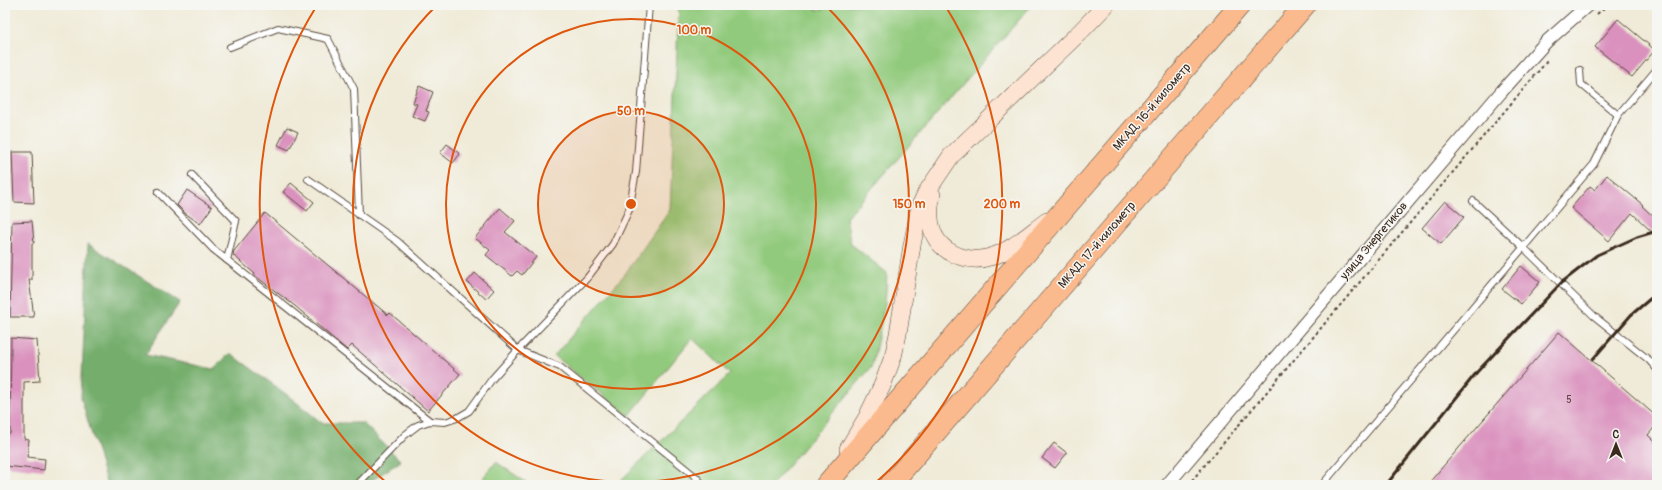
<svg xmlns="http://www.w3.org/2000/svg" width="1662" height="490" font-family="Pangolin,sans-serif">
<rect width="100%" height="100%" fill="#f6f6f2"/>
<filter id="ink" filterUnits="userSpaceOnUse"><feTurbulence type="fractalNoise" baseFrequency=".025" numOctaves="2"/><feDisplacementMap in="SourceGraphic" scale="8" xChannelSelector="R" yChannelSelector="G"/><feConvolveMatrix kernelMatrix="1 2 1 2 8 2 1 2 1" color-interpolation-filters="sRGB"/></filter>
<filter id="wash" filterUnits="userSpaceOnUse"><feTurbulence type="fractalNoise" baseFrequency=".012" numOctaves="4" result="noise"/><feDisplacementMap in="SourceGraphic" scale="16" xChannelSelector="R" yChannelSelector="G"/><feGaussianBlur stdDeviation="0.9" result="paint"/><feColorMatrix in="noise" values="0 0 0 0 0 0 0 0 0 0 0 0 0 0 0 0 0 1.4 0 .05"/><feComposite in="paint" operator="in"/></filter>
<g filter="url(#wash)">
<rect width="100%" height="100%" fill="#f0ebd8"/>
<g fill="#92ca7d" stroke="#667a4e">
<polygon points="679,5 812,5 817,10 837,5 1032,5 846,218 851,244 887,273 885,304 872,366 772,485 616,485 730,374 692,338 629,416 554,356 625,274 670,210"/>
<polygon points="496,462 530,485 477,485"/>
</g>
<polygon fill="#75ae6c" stroke="#586c45" points="88,244 180,302 145,355 214,369 230,353 286,394 322,423 363,423 401,461 365,485 107,485 81,398"/>
<g id="blocks">
<g fill="#da91be">
<polygon points="1618,19 1655,50 1632,77 1595,47"/>
<polygon points="419,86 433,92 426,111 429,112 425,121 412,116 417,104 413,103"/>
<polygon points="287,127 298,132 289,150 278,145"/>
<polygon points="447,144 460,154 453,163 440,153"/>
<polygon points="12,152 32,152 34,203 14,202"/>
<polygon points="1607,175 1643,205 1642,206 1657,220 1657,227 1652,232 1632,213 1609,241 1571,208 1590,186 1595,190"/>
<polygon points="291,183 314,202 307,211 283,192"/>
<polygon points="187,190 212,207 200,224 185,213 177,205"/>
<polygon points="1445,201 1464,217 1441,244 1422,228"/>
<polygon points="500,208 515,221 505,232 536,257 522,275 517,271 512,276 486,255 490,250 475,238"/>
<polygon points="265,213 388,315 390,313 460,374 428,411 352,345 347,350 295,306 254,275 255,274 233,255 234,251"/>
<polygon points="32,221 34,243 32,243 32,280 29,280 34,317 10,317 12,222"/>
<polygon points="1521,266 1540,282 1521,304 1502,289"/>
<polygon points="475,273 494,290 486,299 467,282"/>
<polygon points="1559,332 1657,417 1657,424 1648,435 1657,444 1657,485 1427,485"/>
<polygon points="11,338 37,340 40,381 24,382 24,439 29,440 27,457 45,459 44,470 5,466 5,433 10,434"/>
<polygon points="1054,443 1067,453 1055,468 1042,458"/>
</g>
</g>
</g>
<g filter="url(#ink)">
<use href="#blocks" fill-opacity="0" stroke="#56473a" stroke-width="1"/>
<g fill="none" stroke-linecap="round" stroke-linejoin="round">
<defs>
<g id="lane">
<polyline points="230,47 278,28 328,39 354,89 359,215"/>
<polyline points="1580,70 1581,84 1618,115"/>
<polyline points="192,175 236,221 227,260"/>
<polyline points="308,179 397,241 518,350 560,367 696,477 703,485"/>
<polyline points="158,192 213,249 430,421"/>
<polyline points="1473,201 1523,247 1594,316 1649,360 1657,369"/>
<polyline points="357,485 405,435 418,425 430,421 445,422 457,418 469,411 492,379 518,350 588,277 613,244 629,210 636,172 649,5"/>
<polyline points="1322,485 1594,164 1618,115 1657,69"/>
</g>
<polyline id="street" points="1167,485 1502,91 1546,42 1588,5"/>
<g id="secondary">
<path d="M932,195c-4,15 -3,33 5,45 11,16 35,23 53,17 21,-6 39,-23 57,-36"/>
<polyline points="848,449 867,417 882,386 893,357 898,334 912,245 920,206 926,193 951,156 1081,31 1106,5"/>
</g>
<g id="highway">
<polyline points="826,485 1240,5"/>
<polyline points="890,485 1305,5"/>
</g>
</defs>
<use href="#lane" stroke="#56473a" stroke-width="8"/>
<use href="#street" stroke="#56473a" stroke-width="14"/>
<use href="#secondary" stroke="#56473a" stroke-width="18"/>
<use href="#highway" stroke="#56473a" stroke-width="22"/>
<g stroke="#56473a" stroke-width="2" stroke-dasharray="3 3" stroke-linecap="butt">
<polyline points="1597,14 1608,5"/>
<polyline points="1188,485 1548,60"/>
</g>
<use href="#lane" stroke="#fff" stroke-width="6"/>
<use href="#street" stroke="#fff" stroke-width="12"/>
<use href="#secondary" stroke="#fde3d1" stroke-width="17"/>
<use href="#highway" stroke="#fbba8d" stroke-width="21"/>
<g stroke="#3b2a1e" stroke-width="3">
<polyline points="1593,359 1631,315 1657,293"/>
<polyline points="1386,485 1477,372 1561,283 1597,255 1637,237 1657,231"/>
</g>
</g>
</g>
<circle cx="631" cy="204" r="93" fill="#df570d" fill-opacity=".12"/>
<g fill="none" stroke="#df570d" stroke-width="2">
<circle cx="631" cy="204" r="93"/>
<circle cx="631" cy="204" r="185"/>
<path d="M826 6A278 278 0 1 1 436 6"/>
<path d="M388 484A371 371 0 0 1 316 7M946 7A371 371 0 0 1 874 484"/>
</g>
<g text-anchor="middle" dominant-baseline="central" stroke-width="3" stroke-linejoin="round" paint-order="stroke">
<g font-size="10" fill="#634446">
<text x="1569" y="400">5</text>
</g>
<g font-size="12" fill="#3b2a1e" stroke="#f6f6f2">
<text transform="translate(1152 107) rotate(-49)">МКАД, 16-й километр</text>
<text transform="translate(1374 241) rotate(-50)">улица Энергетиков</text>
<text transform="translate(1097 245) rotate(-49)">МКАД, 17-й километр</text>
</g>
</g>
<circle cx="631" cy="204" r="6" fill="#df570d" stroke="#f6f6f2" stroke-width="2"/>
<g font-size="12" text-anchor="middle" font-weight="bold" fill="#df570d" stroke="#f6f6f2" stroke-width="3" stroke-linejoin="round" paint-order="stroke">
<text x="694" y="34">100 m</text>
<text x="631" y="115">50 m</text>
<text x="909" y="208">150 m</text>
<text x="1002" y="208">200 m</text>
</g>
<rect width="1662" height="490" fill="none" stroke="#f6f6f2" stroke-width="20"/>
<g transform="translate(1616 444)" stroke="#f6f6f2" stroke-width="3" paint-order="stroke">
<path d="M0-3L7 15L0 10L-7 15Z" fill="#3b2a1e"/>
<text y="-6" font-size="11" font-weight="bold" text-anchor="middle" fill="#3b2a1e">С</text>
</g>
</svg>
